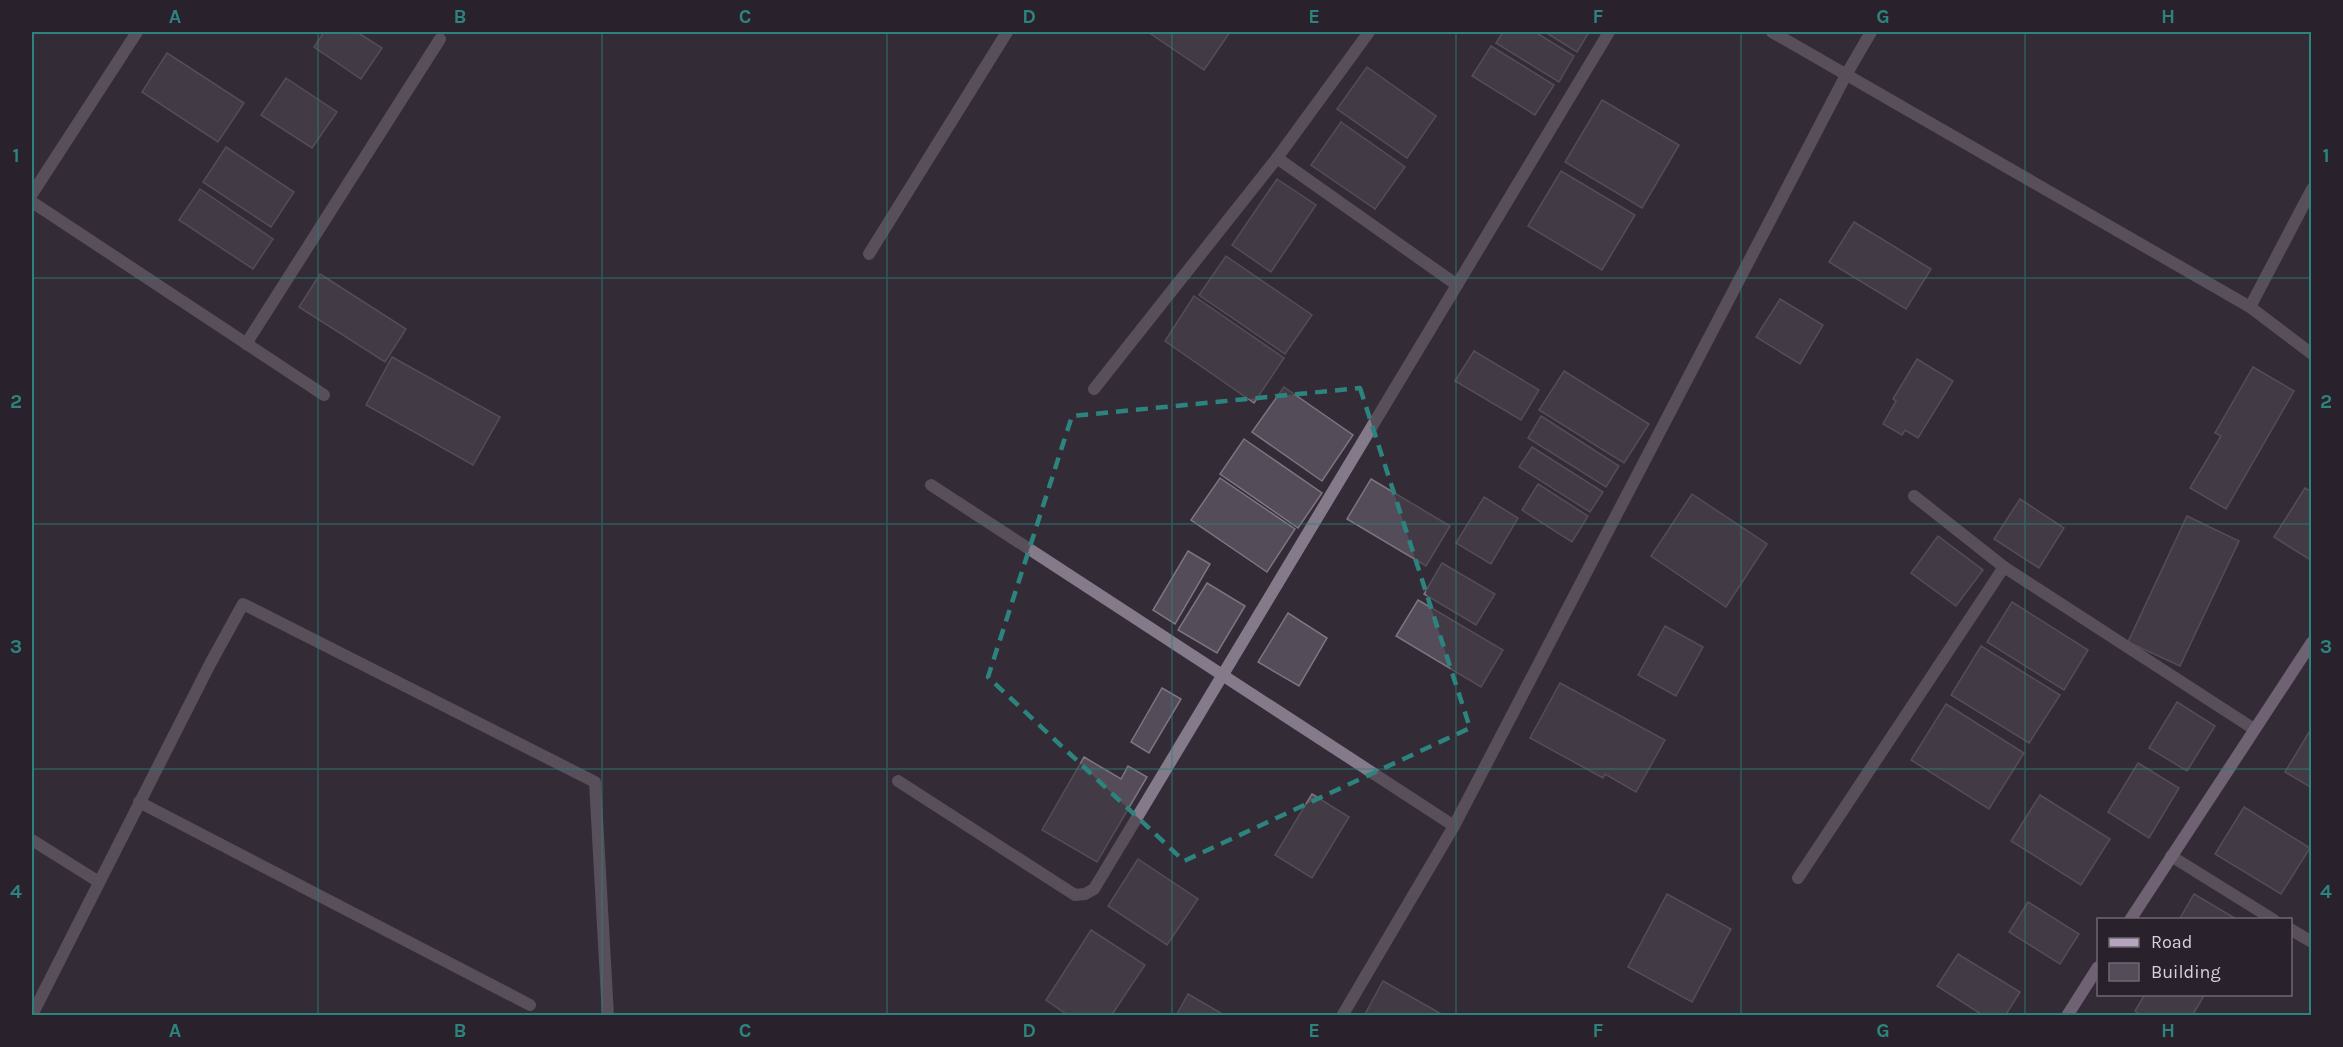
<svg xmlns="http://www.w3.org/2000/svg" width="2343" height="1047" font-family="Karla,sans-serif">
<rect width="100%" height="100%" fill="#332b35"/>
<g fill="#544c58" stroke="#7d7581" stroke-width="1.5">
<polygon points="324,32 357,32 382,48 361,79 314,47"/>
<polygon points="1148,32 1230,32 1204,70"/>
<polygon points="1503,32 1535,32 1574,56 1559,82 1496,43"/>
<polygon points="1545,32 1589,32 1577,52"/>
<polygon points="1491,46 1554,85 1535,115 1472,76"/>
<polygon points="167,53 244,103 218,142 142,92"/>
<polygon points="1367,67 1436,116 1407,158 1337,109"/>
<polygon points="286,78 337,112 312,148 261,115"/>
<polygon points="1602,100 1679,145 1642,208 1565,162"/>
<polygon points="1341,122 1405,167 1375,209 1311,165"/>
<polygon points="226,147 294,192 271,227 203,182"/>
<polygon points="1561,171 1635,215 1602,270 1528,226"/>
<polygon points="1277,179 1316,205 1271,272 1232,245"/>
<polygon points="200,189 273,239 253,269 179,220"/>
<polygon points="1854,222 1931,269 1906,309 1829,262"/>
<polygon points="1226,256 1312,315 1285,354 1199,295"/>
<polygon points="320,274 406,329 385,362 299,307"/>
<polygon points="1194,296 1284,358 1254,403 1165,341"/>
<polygon points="1780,299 1823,325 1800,364 1756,337"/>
<polygon points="1474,351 1539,390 1521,420 1455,381"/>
<polygon points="392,357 500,417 473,465 366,405"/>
<polygon points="1917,359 1953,381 1918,438 1905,430 1902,435 1883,424 1896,401 1893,399"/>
<polygon points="2253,367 2294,391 2226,509 2190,488 2221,436 2215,433"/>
<polygon points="1564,371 1649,424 1624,463 1539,410"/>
<polygon points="1284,387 1353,435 1322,481 1252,432"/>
<polygon points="1541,416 1619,466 1606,487 1528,438"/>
<polygon points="1244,439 1322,493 1298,528 1220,474"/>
<polygon points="1532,447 1603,492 1590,512 1519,467"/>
<polygon points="1220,478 1295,529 1267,572 1191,520"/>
<polygon points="1371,479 1450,526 1426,566 1347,519"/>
<polygon points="1538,484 1588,516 1572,542 1522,510"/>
<polygon points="2305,488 2312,492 2312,561 2274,537"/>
<polygon points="1692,494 1767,544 1726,607 1651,556"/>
<polygon points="1484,497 1518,518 1491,564 1456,543"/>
<polygon points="2020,499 2064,528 2039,568 1994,539"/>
<polygon points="2187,516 2239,541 2180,666 2128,642"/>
<polygon points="1938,536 1983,570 1956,606 1911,573"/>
<polygon points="1188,551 1210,564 1175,624 1153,610"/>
<polygon points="1442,563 1495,594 1476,625 1424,594"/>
<polygon points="1207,583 1245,606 1217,653 1178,630"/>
<polygon points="1418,600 1503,650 1481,687 1396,636"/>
<polygon points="2012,602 2088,650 2064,690 1987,642"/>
<polygon points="1288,613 1327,638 1299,686 1258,662"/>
<polygon points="1665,626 1703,647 1676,696 1638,675"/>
<polygon points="1981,646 2060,695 2029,743 1951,695"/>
<polygon points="1560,683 1665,740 1636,792 1605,774 1603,778 1530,738"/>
<polygon points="1162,688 1181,699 1149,753 1131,742"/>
<polygon points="2177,702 2215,726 2187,771 2149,748"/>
<polygon points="1946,704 2024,753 1989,809 1911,760"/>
<polygon points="2311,729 2312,729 2312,788 2285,772"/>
<polygon points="1084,757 1121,779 1128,766 1147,777 1097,862 1042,830"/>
<polygon points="2138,763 2179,788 2149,838 2108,812"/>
<polygon points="1312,794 1349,817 1312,878 1275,855"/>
<polygon points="2040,795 2110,839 2081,885 2011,841"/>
<polygon points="2244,807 2310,848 2281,894 2215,854"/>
<polygon points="1138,859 1198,899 1167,945 1108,906"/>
<polygon points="1667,894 1731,929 1692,1002 1628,967"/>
<polygon points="2194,894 2238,920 2179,920"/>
<polygon points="2028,902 2079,934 2060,964 2009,932"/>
<polygon points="1091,930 1145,965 1111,1016 1069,1016 1046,1000"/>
<polygon points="1958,954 2020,992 2005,1016 1984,1016 1937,986"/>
<polygon points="1383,981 1445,1016 1364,1016"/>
<polygon points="1188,994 1226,1016 1176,1016"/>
<polygon points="2145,994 2205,994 2192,1016 2142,1016 2135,1011"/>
</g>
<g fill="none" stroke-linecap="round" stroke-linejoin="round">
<g stroke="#857a8a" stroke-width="12">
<polyline points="1772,32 2250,307 2312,354"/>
<polyline points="1277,158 1457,285"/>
<polyline points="32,194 137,32"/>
<polyline points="32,202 324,395"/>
<polyline points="869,254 1007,32"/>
<polyline points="2250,307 2312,189"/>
<polyline points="246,344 440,39"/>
<polyline points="1094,389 1277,158 1369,32"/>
<polyline points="931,485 1454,826"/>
<polyline points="1914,496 2004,567"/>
<polyline points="898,781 1075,895 1085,894 1094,889 1609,32"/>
<polyline points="139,802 530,1005"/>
<polyline points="32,840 99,882"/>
<polyline points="2171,856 2274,920"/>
<polyline points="1798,878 2004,567 2254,729"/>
<polyline points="2290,929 2312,942"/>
<polyline points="32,1015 210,664 243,604 595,782 608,1016"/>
<polyline points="1342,1016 1454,826 1846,75 1871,32"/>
</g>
<g stroke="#b7a4be" stroke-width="12">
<polyline points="2130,920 2312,642"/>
<polyline points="2067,1016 2098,967"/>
</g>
</g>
<path d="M0 0H2343V1047H0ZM1360,388l110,340 -286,133 -196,-184 84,-261z" fill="#332b35" fill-opacity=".55" fill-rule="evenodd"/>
<path fill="none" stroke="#2d847e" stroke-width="4.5" stroke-dasharray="12 8" stroke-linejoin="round" d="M1360,388l110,340 -286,133 -196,-184 84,-261z"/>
<path fill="none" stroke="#2d847e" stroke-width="1.5" stroke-opacity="0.55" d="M318,32v984M602,32v984M887,32v984M1172,32v984M1456,32v984M1741,32v984M2025,32v984M32,278h2280M32,524h2280M32,769h2280"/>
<rect width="2343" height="1047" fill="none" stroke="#29212b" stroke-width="66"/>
<rect x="2097" y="918" width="195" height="78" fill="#29212b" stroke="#6f6871" stroke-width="1.5"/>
<rect x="2109" y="938" width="30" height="9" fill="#b7a4be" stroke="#6f6871" stroke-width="1.5"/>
<text x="2151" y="948" font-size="18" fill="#d8d3da">Road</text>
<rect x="2109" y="963" width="30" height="18" fill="#544c58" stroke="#6f6871" stroke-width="1.5"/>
<text x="2151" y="978" font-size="18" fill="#d8d3da">Building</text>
<rect x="33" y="33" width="2277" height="981" fill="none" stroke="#2d847e" stroke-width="2"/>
<g font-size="20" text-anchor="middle" font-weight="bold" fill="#2d847e">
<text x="175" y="23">A</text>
<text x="460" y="23">B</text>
<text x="745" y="23">C</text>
<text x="1029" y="23">D</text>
<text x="1314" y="23">E</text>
<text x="1598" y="23">F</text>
<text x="1883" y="23">G</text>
<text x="2168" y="23">H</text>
<text x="16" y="162">1</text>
<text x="2326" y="162">1</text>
<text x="16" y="408">2</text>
<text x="2326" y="408">2</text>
<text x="16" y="653">3</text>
<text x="2326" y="653">3</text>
<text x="16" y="898">4</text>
<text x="2326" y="898">4</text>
<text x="175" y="1037">A</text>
<text x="460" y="1037">B</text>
<text x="745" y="1037">C</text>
<text x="1029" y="1037">D</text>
<text x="1314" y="1037">E</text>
<text x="1598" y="1037">F</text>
<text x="1883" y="1037">G</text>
<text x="2168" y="1037">H</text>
</g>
</svg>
